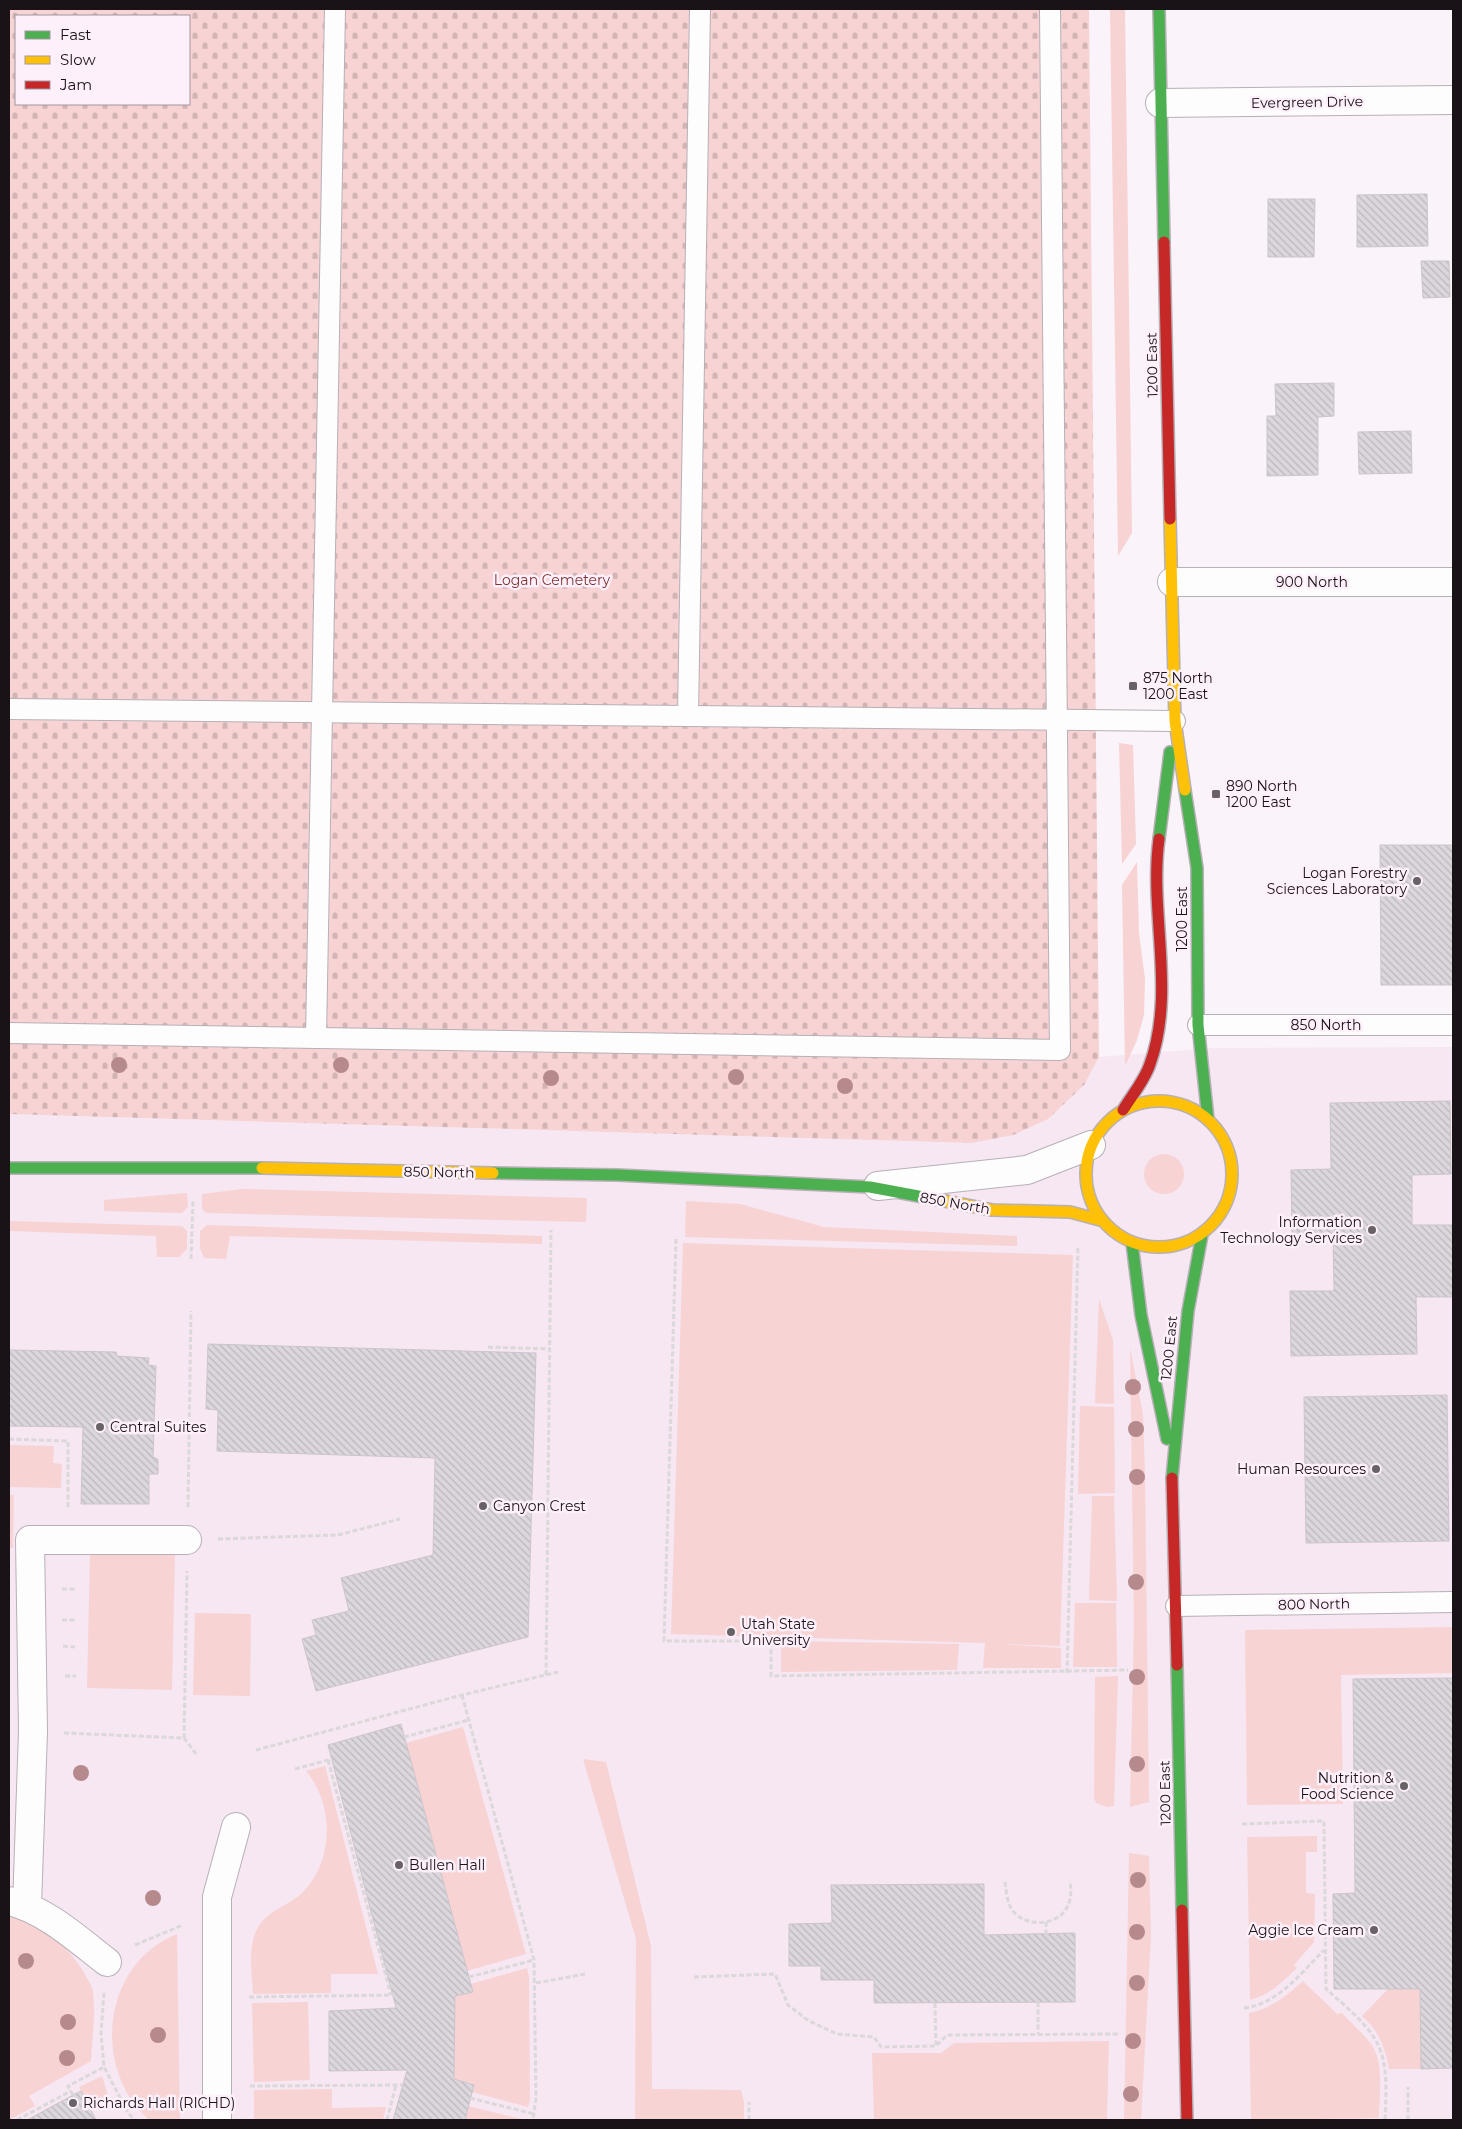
<svg xmlns="http://www.w3.org/2000/svg" width="1462" height="2129" font-family="Montserrat,sans-serif">
<defs>
<pattern id="cemetery-stones" width="16" height="16" patternUnits="userSpaceOnUse" patternTransform="scale(1.25)"><rect width="16" height="16" fill="#f7d3d4"/><path d="M2 7V4a2 2 0 0 1 4 0v3zM10 15v-3a2 2 0 0 1 4 0v3z" fill="#d3b4b5"/></pattern>
<pattern id="building-back-hatch" width="6" height="6" patternUnits="userSpaceOnUse" patternTransform="scale(1.25)"><rect width="6" height="6" fill="#dcd6dd"/><path d="M-1 5l2 2M0 0l6 6M5-1l2 2" fill="none" stroke="#bcb7bd"/></pattern>
</defs>
<rect width="100%" height="100%" fill="#faf3f9"/>
<polygon fill="#f6e7f3" points="1453,1047 1453,2120 9,2120 9,1114 971,1143 1084,1085 1099,1057 1212,1048"/>
<g fill="#f7d3d4">
<polygon points="1110,9 1125,9 1132,533 1118,556"/>
<polygon points="1119,743 1133,745 1136,844 1122,864"/>
<polygon points="1137,862 1139,933 1145,979 1144,1015 1137,1040 1125,1066 1122,885"/>
<circle cx="1164" cy="1174" r="20"/>
<polygon points="242,1189 587,1198 586,1222 206,1213 202,1209 202,1194"/>
<polygon points="187,1193 188,1207 182,1213 104,1211 104,1200"/>
<polygon points="686,1201 740,1204 824,1227 1017,1236 1017,1246 685,1237"/>
<polygon points="9,1221 182,1226 187,1231 187,1249 179,1257 157,1257 156,1236 9,1231"/>
<polygon points="207,1225 542,1236 542,1244 230,1236 226,1259 204,1258 200,1248 200,1231"/>
<polygon points="683,1243 1073,1255 1060,1646 1000,1644 1061,1648 1061,1668 983,1668 985,1643 671,1634"/>
<polygon points="1099,1299 1113,1340 1114,1404 1095,1403"/>
<polygon points="1130,1348 1143,1414 1145,1475 1149,1802 1130,1807 1134,1624"/>
<polygon points="1080,1406 1114,1407 1115,1493 1078,1494"/>
<polygon points="9,1445 54,1446 53,1463 62,1464 61,1488 9,1487"/>
<polygon points="9,1495 14,1495 13,1548 9,1548"/>
<polygon points="1092,1496 1114,1496 1117,1601 1089,1600"/>
<polygon points="90,1554 175,1555 172,1690 87,1688"/>
<polygon points="1075,1603 1116,1603 1117,1667 1073,1667"/>
<polygon points="195,1613 251,1614 250,1696 193,1695"/>
<polygon points="1453,1627 1453,1673 1341,1675 1343,1804 1247,1805 1245,1630"/>
<polygon points="781,1641 959,1644 957,1670 781,1672"/>
<polygon points="1118,1676 1114,1806 1107,1807 1096,1803 1094,1798 1095,1677"/>
<polygon points="463,1727 526,1954 467,1971 406,1743"/>
<polygon points="583,1759 606,1762 651,1946 652,2089 741,2090 744,2102 744,2120 635,2120 636,1939"/>
<path d="M325,1766l53,208h-47v19l-78,1c-1,-21 -7,-52 8,-71 9,-13 28,-18 40,-29 33,-31 34,-89 5,-123z"/>
<path d="M1317,1836v16h-11v41l9,1 -1,48 -20,23 3,3c-15,14 -27,27 -47,32l-3,-163z"/>
<polygon points="1129,1853 1149,1856 1151,1935 1141,2120 1124,2120"/>
<path d="M9,1913c32,15 55,27 74,58 3,6 9,14 10,21 3,22 -1,46 -2,69l-62,35 6,10 -26,14z"/>
<path d="M177,1934l3,186h-31c-58,-52 -47,-156 28,-186z"/>
<polygon points="527,1968 529,1977 530,2100 528,2107 472,2092 473,2084 454,2079 455,1996 473,1992 471,1984"/>
<path d="M1303,1981l34,33 5,-1c9,10 21,20 29,31 14,19 8,53 8,74l-128,2 -2,-107c23,-5 37,-17 54,-32z"/>
<path d="M1388,1989h32l1,80h-32c-4,-22 -10,-38 -27,-53z"/>
<polygon points="308,2002 310,2080 254,2082 252,2003"/>
<polygon points="1109,2041 1107,2120 874,2120 872,2053 941,2053 954,2043"/>
<polygon points="102,2076 109,2099 108,2104 92,2111 79,2087"/>
<polygon points="332,2089 332,2108 386,2107 383,2120 254,2120 254,2090"/>
<polygon points="468,2106 526,2120 465,2120"/>
</g>
<path fill="url(#cemetery-stones)" fill-rule="evenodd" d="M9,9h1080l10,1048 -15,28 -36,34 -35,16 -42,8 -962,-29zM16,16h173v88h-173z"/>
<g fill="url(#building-back-hatch)" stroke="#cbc5cb">
<polygon points="1427,194 1428,246 1357,247 1357,195"/>
<polygon points="1268,199 1315,199 1314,257 1268,257"/>
<polygon points="1421,261 1449,261 1450,297 1423,298"/>
<polygon points="1334,383 1334,416 1318,417 1318,475 1267,476 1267,416 1276,416 1275,384"/>
<polygon points="1411,431 1412,473 1359,474 1358,432"/>
<polygon points="1380,845 1453,845 1453,985 1381,985"/>
<polygon points="1450,1101 1451,1174 1412,1175 1412,1225 1452,1225 1453,1297 1416,1297 1417,1354 1291,1356 1290,1291 1334,1291 1333,1234 1292,1234 1291,1170 1331,1169 1330,1103"/>
<polygon points="208,1344 536,1353 528,1637 316,1691 302,1639 316,1635 312,1620 349,1611 341,1578 433,1555 435,1458 217,1451 218,1410 206,1409"/>
<polygon points="9,1350 116,1352 117,1356 149,1358 148,1365 156,1366 153,1457 158,1459 158,1474 149,1474 149,1504 81,1504 83,1427 9,1426"/>
<polygon points="1447,1395 1449,1541 1306,1543 1304,1397"/>
<polygon points="1453,1678 1453,2068 1421,2069 1420,1989 1334,1989 1333,1894 1355,1893 1353,1679"/>
<polygon points="401,1724 473,1992 455,1996 454,2079 474,2085 465,2120 393,2120 407,2070 329,2071 329,2011 396,2008 328,1745"/>
<polygon points="984,1884 984,1935 1075,1933 1075,2002 874,2003 874,1980 821,1980 821,1966 789,1966 789,1924 832,1923 831,1885"/>
<polygon points="81,2091 96,2120 27,2120 73,2095"/>
</g>
<g fill="none" stroke-linecap="round" stroke-linejoin="round">
<defs>
<g id="lane">
<polyline points="9,709 1175,721"/>
<polyline points="688,715 700,9"/>
<polyline points="1198,1025 1453,1025"/>
<polyline points="9,1033 1060,1050 1050,9"/>
<polyline points="316,1038 335,9"/>
<polyline points="1176,1606 1453,1602"/>
</g>
<g id="street">
<polyline points="1160,103 1453,100"/>
<polyline points="1172,582 1453,582"/>
<polyline points="878,1186 1027,1170 1091,1145"/>
<path d="M9,1901c37,9 68,38 98,61"/>
<polyline points="27,1906 33,1731 30,1540 187,1540"/>
<polyline points="217,2120 217,1897 236,1827"/>
</g>
<g id="fast">
<polyline points="1159,9 1164,242"/>
<polyline points="1185,790 1197,868 1198,1025 1208,1119"/>
<polyline points="1159,839 1170,752"/>
<polyline points="9,1168 262,1168"/>
<polyline points="493,1173 617,1175 870,1187 945,1201"/>
<polyline points="1132,1243 1141,1315 1167,1439"/>
<polyline points="1172,1478 1188,1311 1202,1235"/>
<polyline points="1177,1665 1182,1910"/>
</g>
<g id="slow">
<polyline points="1170,519 1175,721 1185,790"/>
<circle cx="1159" cy="1174" r="73"/>
<polyline points="262,1168 493,1173"/>
<polyline points="945,1201 992,1210 1070,1212 1100,1220"/>
</g>
<g id="jam">
<polyline points="1164,242 1170,519"/>
<path d="M1123,1110c9,-15 22,-30 27,-46 26,-72 -1,-152 9,-225"/>
<polyline points="1172,1478 1177,1665"/>
<polyline points="1182,1910 1187,2120"/>
</g>
</defs>
<use href="#lane" stroke="#b7b0b6" stroke-width="22"/>
<use href="#street" stroke="#b7b0b6" stroke-width="30"/>
<use href="#fast" stroke="#b7b0b6" stroke-width="14"/>
<use href="#slow" stroke="#b7b0b6" stroke-width="14"/>
<use href="#jam" stroke="#b7b0b6" stroke-width="14"/>
<g stroke="#dbd8da" stroke-width="3" stroke-dasharray="5 2.5" stroke-linecap="butt">
<polyline points="676,1239 664,1641 771,1641 771,1676 1128,1670"/>
<polyline points="191,1259 193,1200"/>
<polyline points="488,1347 550,1349"/>
<polyline points="9,1439 68,1441 68,1507"/>
<polyline points="188,1507 191,1311"/>
<polyline points="218,1539 338,1535 400,1519"/>
<polyline points="62,1589 77,1589"/>
<polyline points="62,1620 76,1620"/>
<polyline points="63,1646 75,1647"/>
<polyline points="1067,1673 1078,1246"/>
<polyline points="546,1675 551,1230"/>
<polyline points="65,1676 76,1676"/>
<polyline points="462,1695 534,1960 536,2098 533,2120"/>
<polyline points="64,1733 184,1738 197,1755"/>
<polyline points="404,1737 469,1720"/>
<polyline points="184,1738 187,1571"/>
<polyline points="256,1750 462,1695 558,1672"/>
<polyline points="328,1760 391,1995"/>
<polyline points="295,1769 332,1759"/>
<path d="M1242,1824l82,-3 2,168c17,15 37,31 49,50 14,23 11,55 10,81"/>
<path d="M1005,1882c1,8 2,19 6,26 9,17 38,19 51,6 9,-9 10,-21 8,-33"/>
<polyline points="1046,1922 1046,1934"/>
<polyline points="135,1945 183,1925"/>
<polyline points="469,1977 534,1960"/>
<polyline points="694,1977 775,1974 788,2005 809,2021 837,2034 874,2037 881,2047 936,2046 947,2035 1118,2034"/>
<polyline points="536,1983 585,1974"/>
<polyline points="104,1993 101,2033 104,2067 128,2113 135,2120"/>
<polyline points="249,1997 394,1995"/>
<polyline points="1038,2002 1038,2034"/>
<polyline points="935,2003 936,2045"/>
<path d="M1244,2008c34,-4 57,-35 80,-58"/>
<polyline points="250,2086 402,2085"/>
<polyline points="73,2095 68,2086 104,2067"/>
<polyline points="470,2098 534,2114"/>
<polyline points="17,2120 71,2091"/>
<polyline points="387,2120 396,2085"/>
<polyline points="749,2120 749,2102"/>
<polyline points="1408,2120 1408,2087"/>
</g>
<use href="#lane" stroke="#fefdfe" stroke-width="20"/>
<use href="#street" stroke="#fefdfe" stroke-width="28"/>
<use href="#fast" stroke="#4caf50" stroke-width="11"/>
<use href="#slow" stroke="#ffc107" stroke-width="11"/>
<use href="#jam" stroke="#c62828" stroke-width="11"/>
</g>
<g fill="#b68a8d">
<circle cx="119" cy="1065" r="8"/>
<circle cx="341" cy="1065" r="8"/>
<circle cx="736" cy="1077" r="8"/>
<circle cx="551" cy="1078" r="8"/>
<circle cx="845" cy="1086" r="8"/>
<circle cx="1133" cy="1387" r="8"/>
<circle cx="1136" cy="1429" r="8"/>
<circle cx="1137" cy="1477" r="8"/>
<circle cx="1136" cy="1582" r="8"/>
<circle cx="1137" cy="1677" r="8"/>
<circle cx="1137" cy="1764" r="8"/>
<circle cx="81" cy="1773" r="8"/>
<circle cx="1138" cy="1880" r="8"/>
<circle cx="153" cy="1898" r="8"/>
<circle cx="1137" cy="1932" r="8"/>
<circle cx="26" cy="1961" r="8"/>
<circle cx="1137" cy="1983" r="8"/>
<circle cx="68" cy="2022" r="8"/>
<circle cx="158" cy="2035" r="8"/>
<circle cx="1133" cy="2041" r="8"/>
<circle cx="67" cy="2058" r="8"/>
<circle cx="1131" cy="2094" r="8"/>
</g>
<g fill="#686166" stroke="#fdf0fa" stroke-width="2">
<rect x="1128" y="681" width="10" height="10" rx="2.5"/>
<rect x="1211" y="789" width="10" height="10" rx="2.5"/>
<circle cx="1417" cy="881" r="5"/>
<circle cx="1372" cy="1230" r="5"/>
<circle cx="100" cy="1427" r="5"/>
<circle cx="1376" cy="1469" r="5"/>
<circle cx="483" cy="1506" r="5"/>
<circle cx="731" cy="1632" r="5"/>
<circle cx="1404" cy="1786" r="5"/>
<circle cx="399" cy="1865" r="5"/>
<circle cx="1374" cy="1930" r="5"/>
<circle cx="73" cy="2103" r="5"/>
</g>
<g text-anchor="middle" dominant-baseline="central" stroke-width="5" stroke-linejoin="round" paint-order="stroke">
<g font-size="14" fill="#191217" stroke="#fdf0fa">
<text transform="translate(1307 102) rotate(-1)">Evergreen Drive</text>
<text transform="translate(1152 365) rotate(-91)">1200 East</text>
<text x="1312" y="582">900 North</text>
<text transform="translate(1182 919) rotate(-90)">1200 East</text>
<text x="1326" y="1025">850 North</text>
<text transform="translate(439 1172) rotate(1)">850 North</text>
<text transform="translate(955 1203) rotate(10)">850 North</text>
<text transform="translate(1169 1348) rotate(-84)">1200 East</text>
<text transform="translate(1314 1604) rotate(-1)">800 North</text>
<text transform="translate(1165 1793) rotate(-91)">1200 East</text>
</g>
<g font-size="14" fill="#7f3534" stroke="#fdf0fa">
<text x="552" y="580">Logan Cemetery</text>
</g>
<g font-size="14" fill="#191217" stroke="#fdf0fa" text-anchor="start">
<text x="1143" y="678">875 North<tspan x="1143" dy="16">1200 East</tspan></text>
<text x="1226" y="786">890 North<tspan x="1226" dy="16">1200 East</tspan></text>
<text x="1407" y="873" text-anchor="end">Logan Forestry<tspan x="1407" dy="16">Sciences Laboratory</tspan></text>
<text x="1362" y="1222" text-anchor="end">Information<tspan x="1362" dy="16">Technology Services</tspan></text>
<text x="110" y="1427">Central Suites</text>
<text x="1366" y="1469" text-anchor="end">Human Resources</text>
<text x="493" y="1506">Canyon Crest</text>
<text x="741" y="1624">Utah State<tspan x="741" dy="16">University</tspan></text>
<text x="1394" y="1778" text-anchor="end">Nutrition &amp;<tspan x="1394" dy="16">Food Science</tspan></text>
<text x="409" y="1865">Bullen Hall</text>
<text x="1364" y="1930" text-anchor="end">Aggie Ice Cream</text>
<text x="83" y="2103">Richards Hall (RICHD)</text>
</g>
</g>
<rect width="1462" height="2129" fill="none" stroke="#191217" stroke-width="20"/>
<rect x="15" y="15" width="175" height="90" fill="#fdf0fa" stroke="#a2979f"/>
<rect x="25" y="31" width="25" height="8" fill="#4caf50" stroke="#a2979f"/>
<text x="60" y="40" font-size="15" fill="#191217">Fast</text>
<rect x="25" y="56" width="25" height="8" fill="#ffc107" stroke="#a2979f"/>
<text x="60" y="65" font-size="15" fill="#191217">Slow</text>
<rect x="25" y="81" width="25" height="8" fill="#c62828" stroke="#a2979f"/>
<text x="60" y="90" font-size="15" fill="#191217">Jam</text>
</svg>
